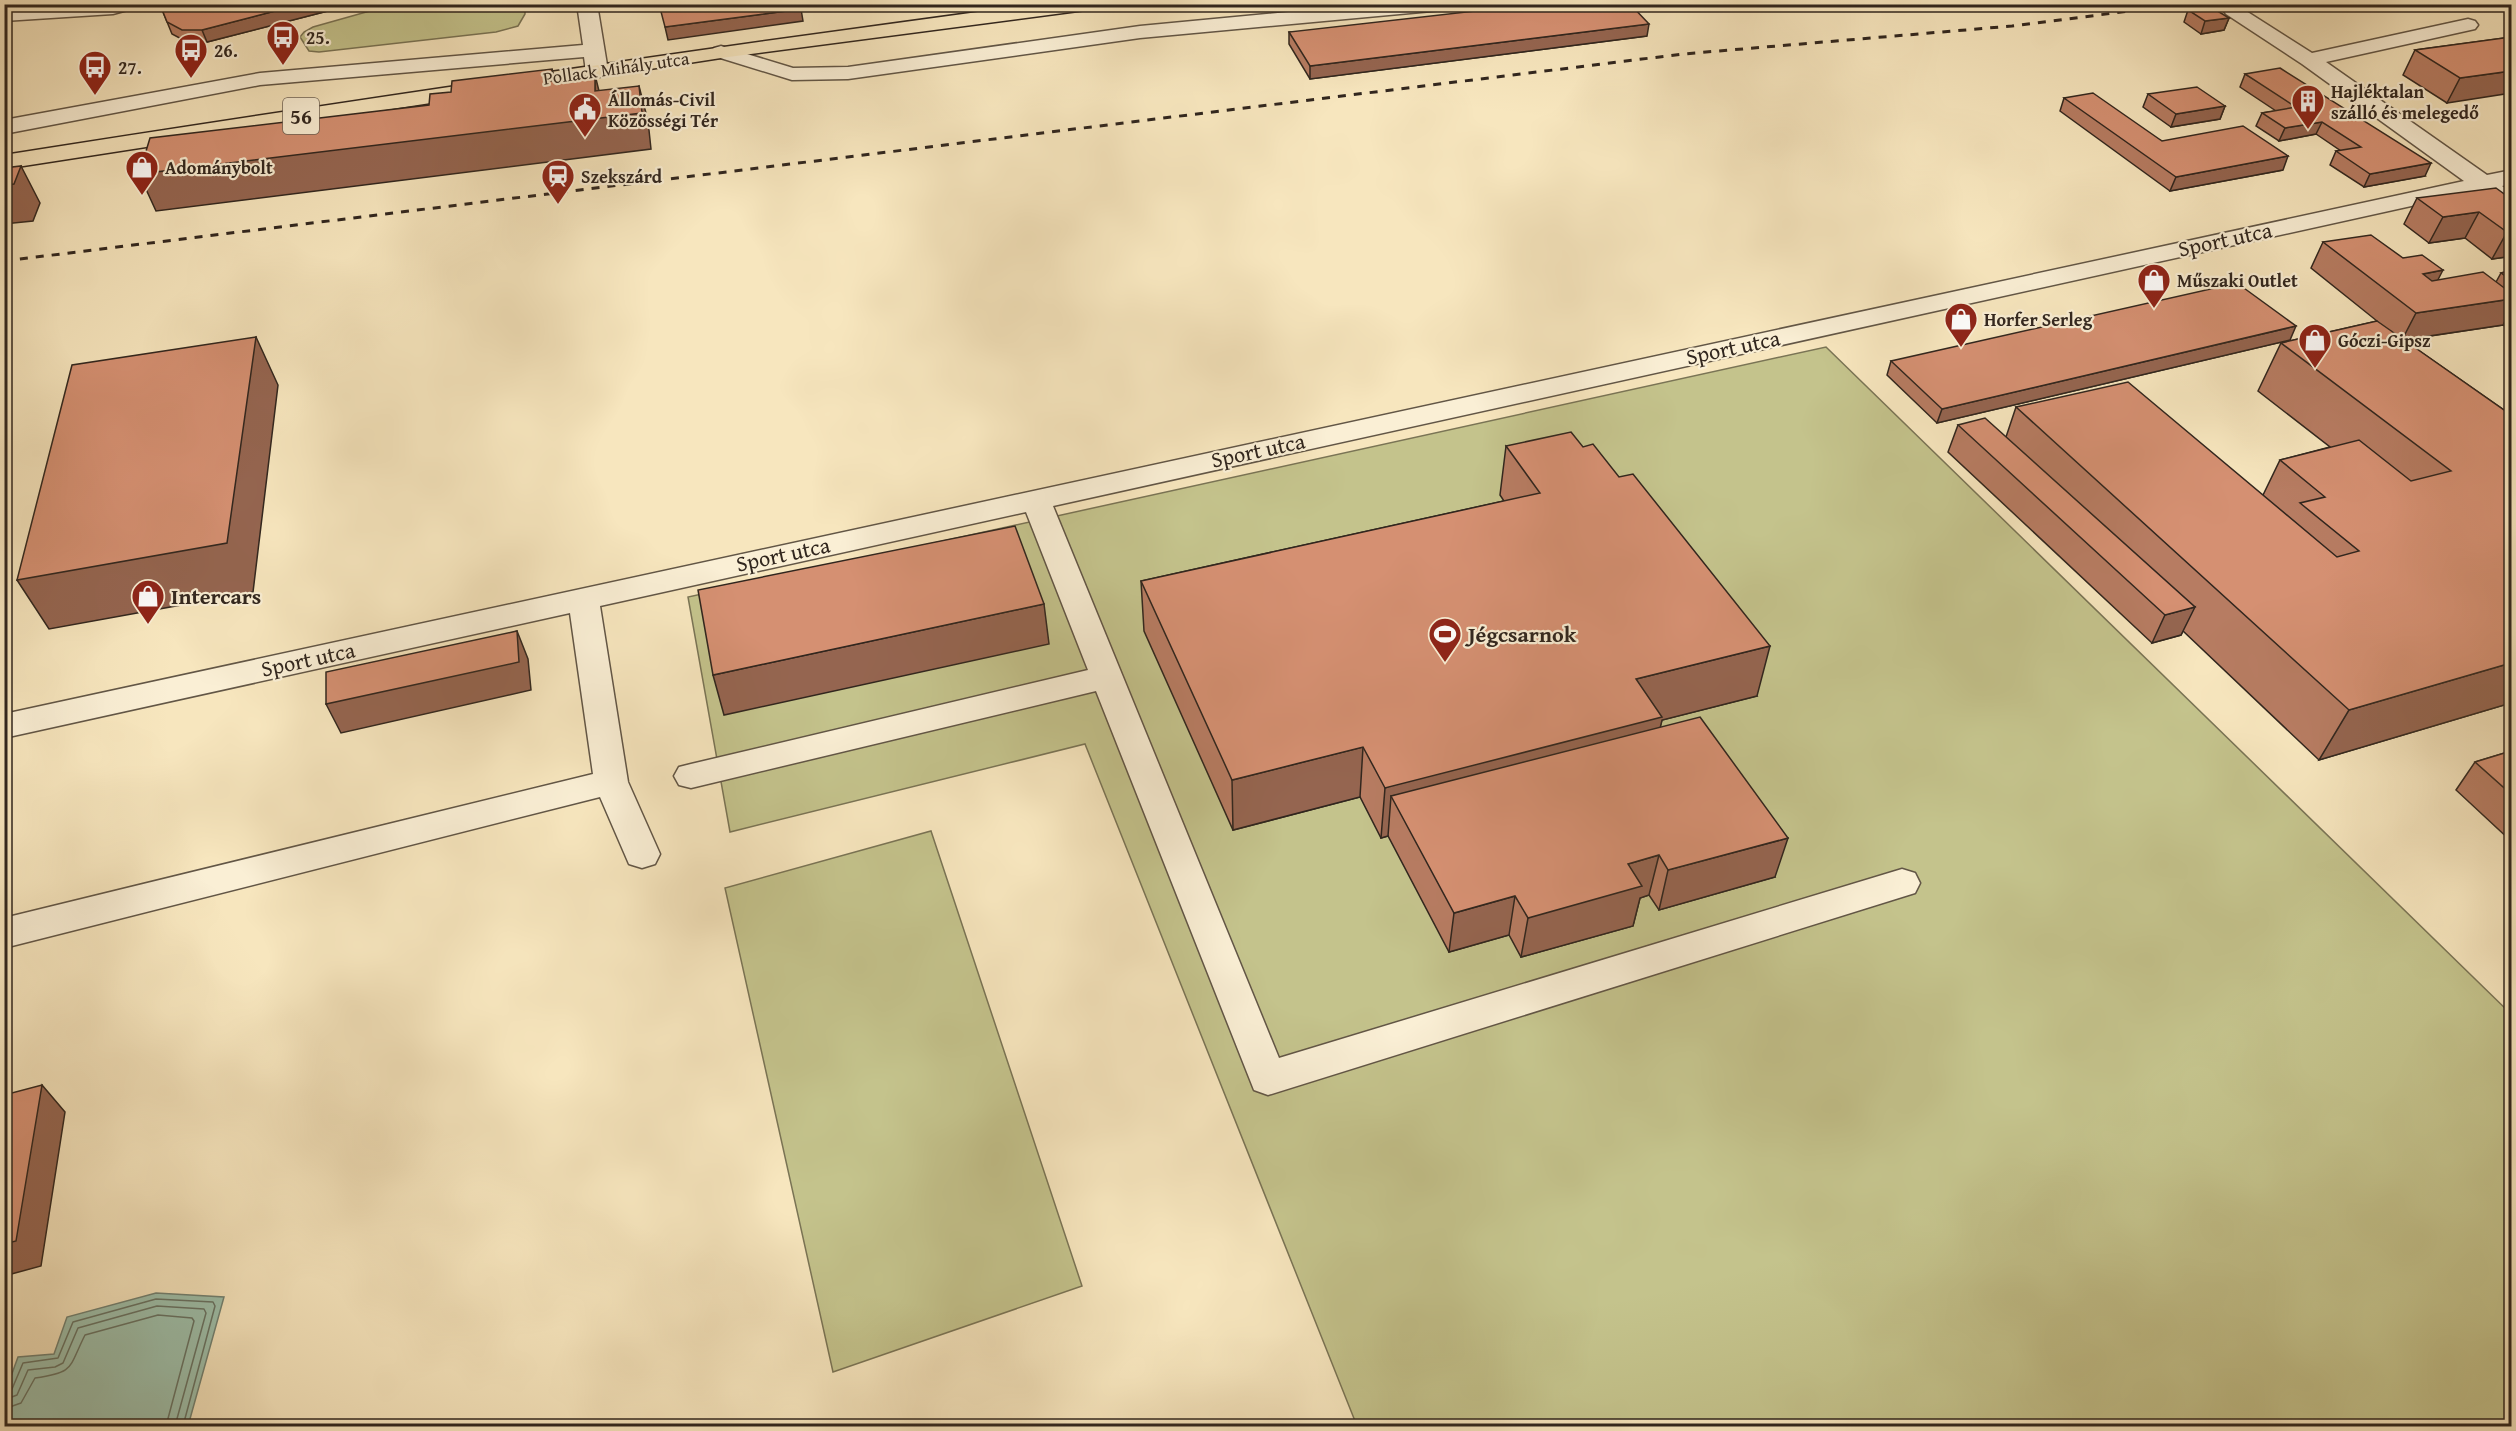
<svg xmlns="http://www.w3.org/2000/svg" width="2516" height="1431" font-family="'Gentium Book Plus',serif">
<rect width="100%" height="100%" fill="#f7e6be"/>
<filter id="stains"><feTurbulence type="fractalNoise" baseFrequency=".00333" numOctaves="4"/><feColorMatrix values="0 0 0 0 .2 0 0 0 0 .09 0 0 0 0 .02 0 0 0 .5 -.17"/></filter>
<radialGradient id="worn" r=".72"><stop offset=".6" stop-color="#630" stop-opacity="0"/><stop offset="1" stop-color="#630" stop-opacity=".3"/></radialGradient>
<g fill="#c4c38c" stroke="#7a7455" stroke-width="1.5">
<polygon points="391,5 525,5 525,14 518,26 496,32 319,52 309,51 300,37 304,32 313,27"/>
<polygon points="1826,347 2511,1014 2511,1426 1357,1426 1085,744 730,832 688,597"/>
<polygon points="931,831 1082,1286 833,1372 725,888"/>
</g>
<polygon fill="#9ec0ab" stroke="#728273" stroke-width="1.5" points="156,1293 224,1297 188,1426 5,1426 5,1393 18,1357 54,1354 67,1317"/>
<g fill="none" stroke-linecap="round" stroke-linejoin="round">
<g stroke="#687364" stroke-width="1.5">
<polyline points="4,1392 12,1389 23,1363 58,1358 73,1322 156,1299 213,1302 215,1306 183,1426"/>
<polyline points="4,1400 17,1395 28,1370 55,1367 63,1363 78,1328 157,1306 204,1309 206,1313 175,1426"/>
<path d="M4,1409l17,-6 14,-25c40,-6 33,-9 50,-43l73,-20 34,3 2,3 -28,105"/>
</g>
<defs>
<g id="minor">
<polygon points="73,4 138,4 135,8 113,14 4,21 4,9"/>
<polygon points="577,4 597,4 608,71 605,76 597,77 589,76 586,71 584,57 260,85 4,134 4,120 260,73 583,45"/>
<polygon points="1372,4 1453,4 1450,8 1443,10 1140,38 848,79 792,80 714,56 711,52 714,48 721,46 793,68 848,67 1140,26"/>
<polygon points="2235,4 2312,53 2468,19 2475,21 2478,25 2475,29 2326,62 2487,175 2512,170 2512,184 2502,186 2512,193 2512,211 2504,209 2479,191 1053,506 1279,1058 1902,869 1915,873 1920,883 1915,893 1268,1095 1254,1090 1096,691 691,788 679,785 674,776 679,767 691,764 1088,670 1026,512 600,606 628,782 660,854 655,864 642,868 629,864 600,797 4,948 4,918 593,774 570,613 4,738 4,714 2464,181 2302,64 2226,14 2223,10 2226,6"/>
</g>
<path id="major" d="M1036,4h60l-3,4 -7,2 -365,48 -717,111v-14c344,-54 687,-105 1032,-151z"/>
</defs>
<use href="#minor" stroke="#625646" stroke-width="3"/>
<use href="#major" stroke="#31261e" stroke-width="3"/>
<use href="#minor" fill="#faefd5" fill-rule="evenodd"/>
<use href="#major" fill="#f7e6be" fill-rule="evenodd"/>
<polyline stroke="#31261e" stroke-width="3" stroke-dasharray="8 8" stroke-linecap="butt" points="4,261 1683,54 2012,26 2185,4"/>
</g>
<g fill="#b77c62" stroke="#31261e" stroke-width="1.5">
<polygon points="166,4 355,4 207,42 187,42 172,34 163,12"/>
<polygon points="2188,10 2229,18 2224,30 2201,34 2184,22"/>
<polygon points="1289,32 1647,36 1310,79 1289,44"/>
<polygon points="2511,37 2447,103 2403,75 2415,50"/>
<polygon points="2245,74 2425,176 2364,187 2330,165 2336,151 2341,151 2316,134 2279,141 2256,126 2262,113 2276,111 2240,87"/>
<polygon points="2148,94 2225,106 2220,119 2171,127 2143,107"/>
<polygon points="2064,98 2162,141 2283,170 2170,191 2060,111"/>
<polygon points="2417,198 2511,199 2511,261 2506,257 2492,259 2465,238 2429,243 2404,224"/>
<polygon points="2323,242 2403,258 2438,280 2496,282 2501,273 2511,271 2511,331 2503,325 2404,340 2511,415 2511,703 2319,760 2183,631 2181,635 2152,643 1948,452 1958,425 2006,437 2016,407 2263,495 2280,460 2330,447 2258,391 2281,343 2377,321 2311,268"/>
<polygon points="2290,340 1937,423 1887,375 1891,361"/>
<polygon points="1506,446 1757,696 1662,720 1660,727 1775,877 1659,910 1649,895 1640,898 1633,926 1521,957 1509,935 1449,952 1388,836 1381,838 1360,797 1233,830 1144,631 1141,581 1504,501 1500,495"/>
<polygon points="2511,751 2511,841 2456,790 2475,762"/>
</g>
<g fill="#956550" stroke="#31261e" stroke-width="1.5">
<polygon points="302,4 355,4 207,42 202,30"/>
<polygon points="801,9 803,21 668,40 665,27"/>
<polygon points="2229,18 2224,30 2201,34 2205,21"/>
<polygon points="1649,24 1647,36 1310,79 1310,66"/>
<polygon points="552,69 562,105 551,81"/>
<polygon points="2511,71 2511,93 2447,103 2460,78"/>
<polygon points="595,75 604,111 639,86 648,121 651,149 156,211 139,174 595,91"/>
<polygon points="2225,106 2220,119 2171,127 2176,114"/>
<polygon points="2322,122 2316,134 2279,141 2285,128"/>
<polygon points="2288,156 2283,170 2170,191 2176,177"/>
<polygon points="2431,163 2425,176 2364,187 2370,174"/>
<polygon points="21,166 40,203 33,221 4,224 4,185"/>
<polygon points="2479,212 2465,238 2429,243 2443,217"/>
<polygon points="2507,232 2511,232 2511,247 2506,257 2492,259"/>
<polygon points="2443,270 2429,297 2423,274"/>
<polygon points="2511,299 2511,309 2503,325 2402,340 2416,313"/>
<polygon points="2296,326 2290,340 1937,423 1942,409"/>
<polygon points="256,337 278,385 253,592 49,629 17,580"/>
<polygon points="1044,604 1049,644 724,715 713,675"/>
<polygon points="2195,607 2181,635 2152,643 2165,615"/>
<polygon points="517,631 528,659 531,690 341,733 326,704"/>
<polygon points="1770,646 1757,696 1662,720 1651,767 1391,796 1388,836 1381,838 1385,788 1636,679"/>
<polygon points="2511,663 2511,703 2319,760 2349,710"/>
<polygon points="1363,747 1360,797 1233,830 1232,780"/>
<polygon points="1788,838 1775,877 1659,910 1668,870"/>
<polygon points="1659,855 1649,895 1640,898 1633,926 1521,957 1528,918 1628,864"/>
<polygon points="1515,896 1509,935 1449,952 1454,913"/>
<polygon points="42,1085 65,1112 41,1266 4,1276 4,1244"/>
</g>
<g fill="#d59072" stroke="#31261e" stroke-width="1.5">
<polygon points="166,4 302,4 202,30 182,30 167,22 163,12"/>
<polygon points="659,4 800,4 801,9 665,27"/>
<polygon points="1536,4 1630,4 1649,24 1310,66 1289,32"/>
<polygon points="2211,7 2229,18 2205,21 2188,10"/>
<polygon points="2511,37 2511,71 2460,78 2415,50"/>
<polygon points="2280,68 2431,163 2370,174 2336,151 2361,147 2322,122 2285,128 2262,113 2296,107 2245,74"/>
<polygon points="552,69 551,81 595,75 595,91 639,86 642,113 139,174 150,138 429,105 430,94 451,92 452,81"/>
<polygon points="2197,87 2225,106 2176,114 2148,94"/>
<polygon points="2093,93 2162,141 2243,126 2288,156 2176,177 2064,98"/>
<polygon points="21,166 14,184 4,185 4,168"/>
<polygon points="2496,188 2511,199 2511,232 2507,232 2479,212 2443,217 2417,198"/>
<polygon points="2371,235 2403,258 2422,255 2443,270 2423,274 2432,281 2483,272 2511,293 2511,299 2416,313 2323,242"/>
<polygon points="2511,271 2511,280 2501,273"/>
<polygon points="2237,283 2296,326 1942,409 1891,361"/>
<polygon points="2377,321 2511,415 2511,663 2349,710 2016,407 2128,382 2337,557 2359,551 2300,503 2325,497 2280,460 2359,440 2411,481 2451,471 2281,343"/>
<polygon points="256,337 227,543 17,580 72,365"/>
<polygon points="1985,418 2195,607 2165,615 1958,425"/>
<polygon points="1571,432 1583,447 1593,444 1619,477 1633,474 1770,646 1636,679 1662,717 1385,788 1363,747 1232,780 1141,581 1540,493 1506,446"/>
<polygon points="1015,526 1044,604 713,675 698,590"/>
<polygon points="517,631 519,662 326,704 326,672"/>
<polygon points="1700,717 1788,838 1668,870 1659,855 1628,864 1642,886 1528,918 1515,896 1454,913 1391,796"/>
<polygon points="2511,751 2511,794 2475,762"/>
<polygon points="42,1085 16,1241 4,1244 4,1095"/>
</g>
<defs>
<symbol id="bus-pin" viewBox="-11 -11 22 30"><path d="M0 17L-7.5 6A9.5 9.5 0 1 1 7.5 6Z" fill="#8f2418" stroke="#faefd5"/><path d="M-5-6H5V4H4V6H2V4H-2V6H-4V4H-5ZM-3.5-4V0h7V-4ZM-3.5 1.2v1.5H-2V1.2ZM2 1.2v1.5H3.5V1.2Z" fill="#fff"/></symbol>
<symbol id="building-pin" viewBox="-11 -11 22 30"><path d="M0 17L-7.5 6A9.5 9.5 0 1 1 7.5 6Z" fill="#8f2418" stroke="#faefd5"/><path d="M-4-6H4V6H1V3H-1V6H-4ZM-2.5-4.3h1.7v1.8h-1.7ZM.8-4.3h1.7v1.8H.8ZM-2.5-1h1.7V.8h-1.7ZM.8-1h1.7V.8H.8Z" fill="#fff"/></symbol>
<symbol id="civic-pin" viewBox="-11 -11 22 30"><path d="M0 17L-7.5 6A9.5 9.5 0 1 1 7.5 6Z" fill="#8f2418" stroke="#faefd5"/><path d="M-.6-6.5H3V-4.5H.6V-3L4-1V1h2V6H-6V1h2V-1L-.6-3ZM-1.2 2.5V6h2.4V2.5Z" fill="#fff"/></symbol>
<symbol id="shop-pin" viewBox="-11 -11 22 30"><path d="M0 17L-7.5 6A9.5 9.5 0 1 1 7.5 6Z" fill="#8f2418" stroke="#faefd5"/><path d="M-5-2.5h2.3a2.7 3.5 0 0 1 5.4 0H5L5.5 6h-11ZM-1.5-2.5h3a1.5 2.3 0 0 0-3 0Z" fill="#fff"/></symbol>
<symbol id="station-pin" viewBox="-11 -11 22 30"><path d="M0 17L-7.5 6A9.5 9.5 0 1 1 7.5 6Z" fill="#8f2418" stroke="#faefd5"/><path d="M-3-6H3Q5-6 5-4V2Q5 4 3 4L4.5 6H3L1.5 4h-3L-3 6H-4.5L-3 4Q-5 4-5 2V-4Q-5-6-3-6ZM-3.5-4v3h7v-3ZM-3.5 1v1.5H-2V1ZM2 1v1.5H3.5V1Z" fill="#fff"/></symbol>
<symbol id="stadium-pin" viewBox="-11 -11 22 30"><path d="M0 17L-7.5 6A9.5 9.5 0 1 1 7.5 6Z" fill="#8f2418" stroke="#faefd5"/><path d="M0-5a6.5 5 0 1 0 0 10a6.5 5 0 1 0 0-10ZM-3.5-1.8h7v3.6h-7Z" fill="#fff"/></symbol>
</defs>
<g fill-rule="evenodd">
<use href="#bus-pin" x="264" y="18" width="38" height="52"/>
<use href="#bus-pin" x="172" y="31" width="38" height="52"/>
<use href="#bus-pin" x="76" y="48" width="38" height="52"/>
<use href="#building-pin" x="2289" y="82" width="38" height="52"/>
<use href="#civic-pin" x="566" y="90" width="38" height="52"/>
<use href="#shop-pin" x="123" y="148" width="38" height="52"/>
<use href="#station-pin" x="539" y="157" width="38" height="52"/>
<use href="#shop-pin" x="2135" y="261" width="38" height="52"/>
<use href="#shop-pin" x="1942" y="300" width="38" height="52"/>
<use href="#shop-pin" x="2296" y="321" width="38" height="52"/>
<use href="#shop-pin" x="129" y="577" width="38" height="52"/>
<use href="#stadium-pin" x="1426" y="615" width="38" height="52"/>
</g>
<g text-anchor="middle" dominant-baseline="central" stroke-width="4.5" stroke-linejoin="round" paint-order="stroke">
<g font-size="18" font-weight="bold" fill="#31261e" stroke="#faefd5" text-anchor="start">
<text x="306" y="37">25.</text>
<text x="214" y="50">26.</text>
<text x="118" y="67">27.</text>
<text x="2331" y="91">Hajléktalan<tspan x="2331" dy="21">szálló és melegedő</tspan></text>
<text x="608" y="99">Állomás-Civil<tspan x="608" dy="21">Közösségi Tér</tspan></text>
<text x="165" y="167">Adománybolt</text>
<text x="581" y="176">Szekszárd</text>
<text x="2177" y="280">Műszaki Outlet</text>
<text x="1984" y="319">Horfer Serleg</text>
<text x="2338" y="340">Góczi-Gipsz</text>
</g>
<g font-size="18" fill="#31261e" stroke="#faefd5">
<text transform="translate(616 68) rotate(-8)">Pollack Mihály utca</text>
</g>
<rect fill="#faefd5" stroke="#6d6255" stroke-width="1.5" x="283" y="98" width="36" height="36" rx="4.5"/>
<g font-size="21" font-weight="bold" fill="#31261e">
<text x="301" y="116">56</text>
</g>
<g font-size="22" fill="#31261e" stroke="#faefd5">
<text transform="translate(2225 239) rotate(-12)">Sport utca</text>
<text transform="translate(1733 347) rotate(-12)">Sport utca</text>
<text transform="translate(1258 450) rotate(-12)">Sport utca</text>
<text transform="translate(783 554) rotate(-12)">Sport utca</text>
<text transform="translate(308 659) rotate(-12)">Sport utca</text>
</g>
<g font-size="22" font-weight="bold" fill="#31261e" stroke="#faefd5" text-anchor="start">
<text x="171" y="596">Intercars</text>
<text x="1468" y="634">Jégcsarnok</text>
</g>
</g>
<rect width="2516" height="1431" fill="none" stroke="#f7e6be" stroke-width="24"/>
<rect x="6" y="6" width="2504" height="1419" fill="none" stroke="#31261e" stroke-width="3"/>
<rect x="12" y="12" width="2492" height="1407" fill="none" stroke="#31261e" stroke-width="1.5"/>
<rect width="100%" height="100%" filter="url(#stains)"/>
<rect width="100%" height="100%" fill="url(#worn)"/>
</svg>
